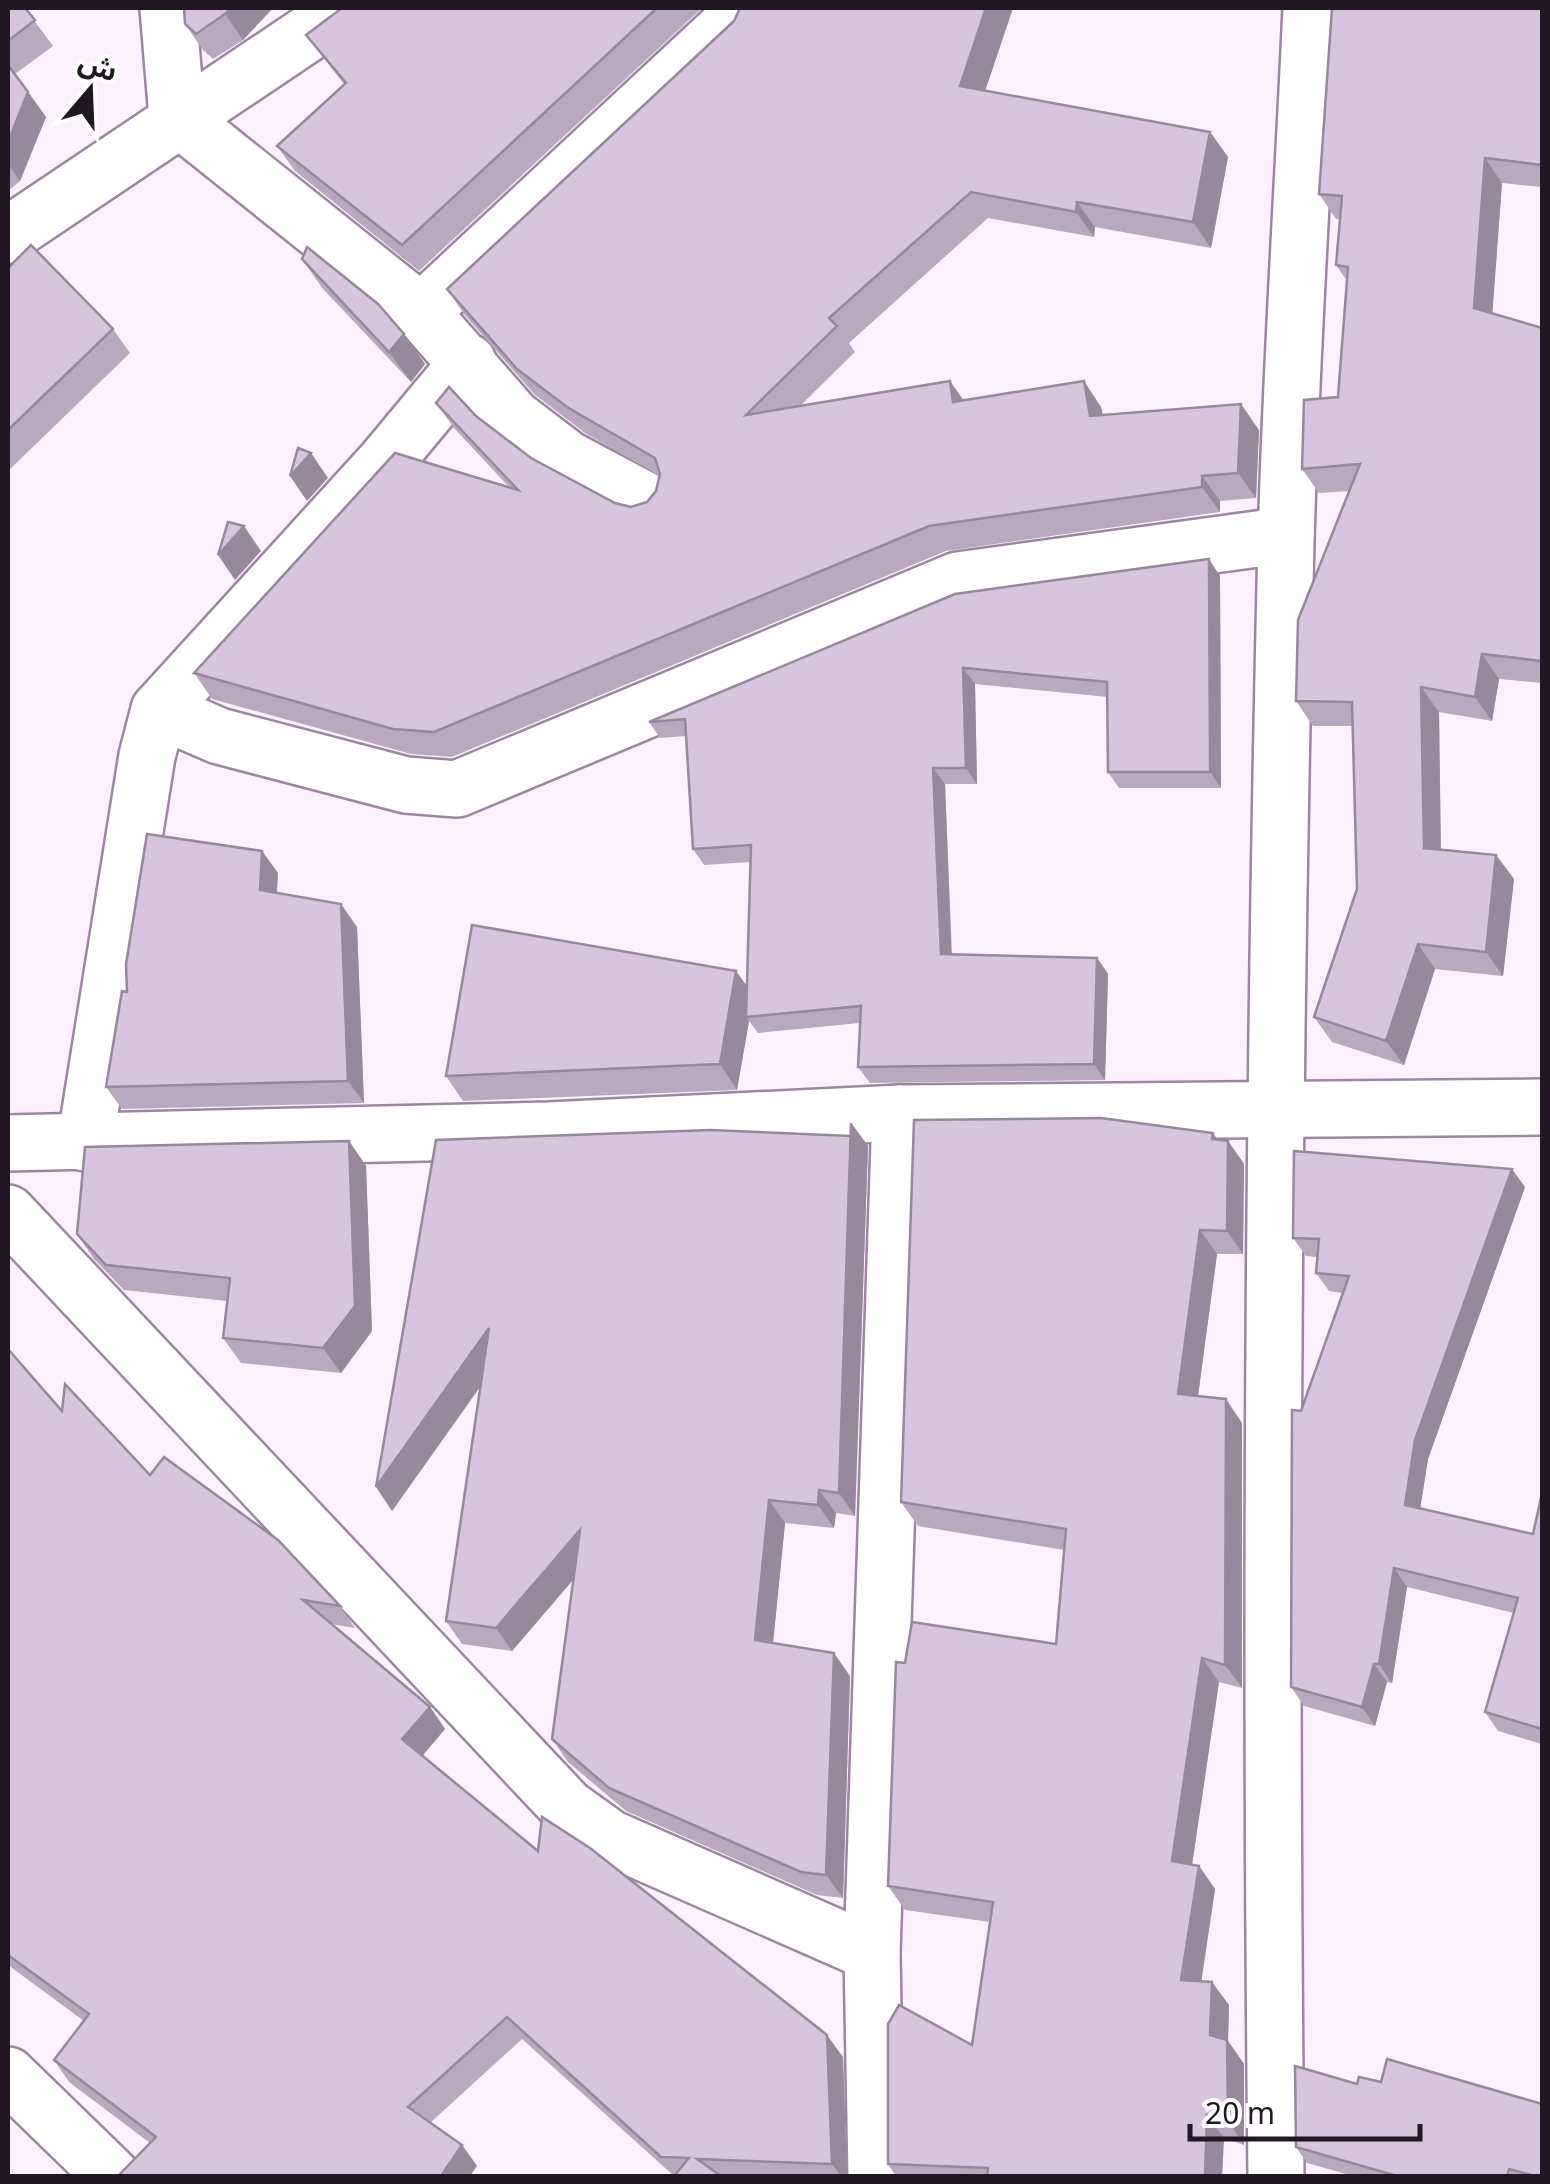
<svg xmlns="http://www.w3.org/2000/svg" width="1550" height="2184" font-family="'Noto Sans','Noto Sans Arabic',sans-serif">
<rect width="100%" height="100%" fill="#fcf2fe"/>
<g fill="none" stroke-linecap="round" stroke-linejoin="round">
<defs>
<g id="minor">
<polyline points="168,8 177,117 421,312 513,417 568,459 647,501"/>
<polyline points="8,235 346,8"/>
<polyline points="421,312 730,24 738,8"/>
<polyline points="159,710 385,462 468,362"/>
<polyline points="8,1143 549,1130 900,1113 1542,1107"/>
<polyline points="85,1143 147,756 159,710 219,736 406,785 457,789 958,580 1286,535"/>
<polyline points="8,1213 567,1807 610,1838 872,1953"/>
<polyline points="8,2075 112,2176"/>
<polyline points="876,2176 872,1953 900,1113"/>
<path d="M1276,2176c-6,-544 -3,-1090 10,-1635 5,-178 17,-356 25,-533"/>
</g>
</defs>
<use href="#minor" stroke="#9c86a2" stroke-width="60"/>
<use href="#minor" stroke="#fff" stroke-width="55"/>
</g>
<g fill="#b9a9be">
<polygon points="8,8 25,8 53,46 15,74 46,117 20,181 8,191"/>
<polygon points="184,8 273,8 243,40 213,59 203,50 185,24"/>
<polygon points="342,8 702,8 419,271 295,171 277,146 344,84 306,35"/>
<polygon points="740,8 1013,8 985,91 1210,132 1228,157 1211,248 1095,227 1094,237 988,218 849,343 855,352 799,407 963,401 1101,407 1103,415 1259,430 1256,498 1220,501 1220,512 946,551 452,757 411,754 212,699 194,673 509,487 454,428 436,403 476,416 531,458 615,503 631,507 647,502 656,491 660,476 585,433 534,394 464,314 447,289 734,21"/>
<polygon points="1542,8 1542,187 1502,183 1492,313 1542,328 1542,683 1499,679 1492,721 1439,712 1441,849 1496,855 1514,879 1503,976 1435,969 1404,1065 1332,1042 1314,1017 1357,889 1352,726 1313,726 1296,701 1350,491 1319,493 1302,469 1338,397 1347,281 1336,265 1340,219 1336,219 1319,194"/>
<polygon points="302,259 425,364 411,382 323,289"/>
<polygon points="8,268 113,329 130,353 8,471"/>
<polygon points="1220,576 1221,788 1119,788 1108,772 1108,697 975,684 977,784 945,784 952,954 1097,958 1108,974 1105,1080 870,1083 858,1067 860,1023 758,1033 749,1021 737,1090 463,1101 446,1076 736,971 747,987 750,862 704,865 693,849 686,736 660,738 649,722"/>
<polygon points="262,851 278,873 277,893 357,927 364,1103 122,1109 106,1087 127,992"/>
<polygon points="851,1123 868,1146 855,1516 836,1513 834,1528 785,1523 773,1643 850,1676 843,1898 817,1895 626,1811 568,1762 552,1739 573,1580 512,1651 462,1644 446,1621 481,1386 392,1511 436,1140 851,1136"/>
<polygon points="1213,1133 1217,1140 1228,1141 1244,1164 1243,1254 1217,1254 1198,1396 1242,1423 1242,1688 1219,1682 1192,1865 1199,1866 1215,1889 1201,1981 1229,2005 1228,2041 1244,2064 1244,2145 1224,2138 1222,2176 896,2176 888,2164 972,2045 990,1922 905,1910 888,1886 905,1663 1056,1644 1064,1550 918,1526 901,1502"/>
<polygon points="349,1141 366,1166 372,1331 341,1373 241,1363 223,1338 227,1301 124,1290 94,1259 77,1234"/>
<polygon points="1525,1187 1428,1459 1420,1508 1533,1534 1542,1493 1542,1744 1498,1731 1485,1712 1514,1613 1407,1587 1392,1683 1387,1682 1375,1726 1304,1706 1291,1687 1301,1411 1343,1293 1329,1291 1316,1273 1317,1257 1306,1256 1293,1238"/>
<polygon points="8,1349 62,1411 150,1475 340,1606 355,1628 331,1624 430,1707 445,1729 422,1756 538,1851 843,2057 847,2176 674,2176 522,2039 430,2123 462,2145 477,2166 150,2143 69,2082 54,2060 84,2021 8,1965"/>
<polygon points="1381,2082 1542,2176 1353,2176 1307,2163 1296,2147 1357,2084"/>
</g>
<g fill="#96899b">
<polygon points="231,8 273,8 243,40 225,14"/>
<polygon points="986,8 1013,8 978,112 960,86"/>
<polygon points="28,92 46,117 20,181 8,164 8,142"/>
<polygon points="1210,132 1228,157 1211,248 1193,222"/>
<polygon points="1485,158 1502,183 1491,332 1474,308"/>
<polygon points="1077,202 1095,227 1094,237 1076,212"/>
<polygon points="404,334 425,364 411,382 389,352"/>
<polygon points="950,381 968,407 953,402"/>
<polygon points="1084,381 1101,407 1108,442 1090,416"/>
<polygon points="1241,404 1259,430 1256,498 1238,473"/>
<polygon points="311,453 328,478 307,501 290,476"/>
<polygon points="1202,476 1220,501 1220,512 1202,487"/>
<polygon points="244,526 261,551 235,580 218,555"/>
<polygon points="1209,559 1220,576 1221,788 1210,772"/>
<polygon points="1482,654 1499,679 1492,721 1475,697"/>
<polygon points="963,668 975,684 977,784 966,768"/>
<polygon points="1421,687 1439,712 1441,872 1424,848"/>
<polygon points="933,768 945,784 952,970 941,954"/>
<polygon points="262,851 278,873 275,912 260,890"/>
<polygon points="1496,855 1514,879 1503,976 1486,952"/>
<polygon points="341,904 357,927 364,1103 348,1081"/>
<polygon points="1418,944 1435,969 1404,1065 1386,1041"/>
<polygon points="1097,958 1108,974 1105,1080 1094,1064"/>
<polygon points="736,971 754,996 746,1017 749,1021 737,1090 720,1064"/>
<polygon points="851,1123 868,1146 855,1516 839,1493"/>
<polygon points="1213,1133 1227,1154 1228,1141 1244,1164 1243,1254 1227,1231 1212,1139"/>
<polygon points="349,1141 366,1166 372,1331 341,1373 323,1348"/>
<polygon points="1512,1169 1525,1187 1428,1459 1418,1523 1405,1505 1415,1440"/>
<polygon points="1200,1230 1217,1254 1195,1418 1178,1394"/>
<polygon points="489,1328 505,1351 392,1511 376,1487"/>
<polygon points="1226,1399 1242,1423 1242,1688 1225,1665"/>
<polygon points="819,1490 836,1513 834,1528 818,1505"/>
<polygon points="769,1500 785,1523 771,1663 755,1640"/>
<polygon points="580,1530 596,1553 512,1651 496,1628"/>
<polygon points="1394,1568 1407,1587 1392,1683 1379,1664"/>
<polygon points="834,1653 850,1676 843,1898 826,1875"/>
<polygon points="1202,1658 1219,1682 1189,1885 1172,1861"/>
<polygon points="1374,1664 1387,1682 1375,1726 1362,1707"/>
<polygon points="430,1707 445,1729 418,1761 402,1739"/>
<polygon points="1199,1866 1215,1889 1198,2004 1181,1980"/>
<polygon points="1212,1982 1229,2005 1228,2041 1244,2064 1244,2145 1228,2121 1210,2035"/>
<polygon points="827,2035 843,2057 847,2176 841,2176 832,2164"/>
<polygon points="1207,2115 1224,2138 1222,2176 1205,2176"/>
<polygon points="462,2145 477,2166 470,2176 442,2176"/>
</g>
<g fill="#d7c4dd" stroke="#96899b" stroke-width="2.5">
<polygon points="8,8 25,8 35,20 8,41"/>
<polygon points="184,8 231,8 225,14 196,34 185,24"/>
<polygon points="342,8 657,8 402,245 277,146 346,83 306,35"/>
<polygon points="740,8 986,8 960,86 1210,132 1193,222 1077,202 1076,212 971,192 829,318 837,326 746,415 950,381 953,402 1084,381 1090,416 1241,404 1238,473 1202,476 1202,487 929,526 434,732 393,729 194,673 395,453 518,490 436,403 449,387 476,416 531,458 615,503 631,507 647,502 656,491 660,474 655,458 567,407 517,369 447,289 734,21"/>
<polygon points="1332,8 1542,8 1542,165 1485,158 1474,308 1542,328 1542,661 1482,654 1475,697 1421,687 1424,848 1496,855 1486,952 1418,944 1386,1041 1314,1017 1357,889 1352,702 1296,701 1298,620 1360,464 1302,469 1304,400 1338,397 1348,267 1336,265 1342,196 1319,194"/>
<polygon points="8,65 28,92 8,142"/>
<polygon points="31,245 113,329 8,430 8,268"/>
<polygon points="307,247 378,304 404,334 389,352 302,259"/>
<polygon points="298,448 311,453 290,476"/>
<polygon points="228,522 244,526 218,555"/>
<polygon points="1209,559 1210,772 1108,772 1107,682 963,668 966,768 933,768 941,954 1097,958 1094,1064 858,1067 861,1006 746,1017 751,845 693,849 685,719 649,722 955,594"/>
<polygon points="147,834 262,851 260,890 341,904 348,1081 106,1087 122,991 127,992 126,964"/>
<polygon points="472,925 736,971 720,1064 446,1076"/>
<polygon points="1101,1118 1213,1133 1212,1139 1228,1141 1227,1231 1200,1230 1178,1394 1226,1399 1225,1665 1202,1658 1172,1861 1199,1866 1181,1980 1212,1982 1210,2035 1227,2040 1228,2121 1207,2115 1205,2176 987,2176 988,2168 888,2164 888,2024 899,2005 972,2045 993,1902 888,1886 896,1662 905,1663 912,1622 1056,1644 1066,1529 901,1502 914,1120"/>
<polygon points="851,1123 839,1493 819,1490 818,1505 769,1500 755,1640 834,1653 826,1875 801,1872 609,1788 552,1739 580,1530 496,1628 446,1621 489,1328 376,1487 436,1140 710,1130 851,1136"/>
<polygon points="349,1141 355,1306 323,1348 223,1338 230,1278 106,1265 77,1234 85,1147"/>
<polygon points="1294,1151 1512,1169 1415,1440 1405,1505 1533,1534 1542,1493 1542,1729 1485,1712 1518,1598 1394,1568 1379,1664 1374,1664 1362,1707 1291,1687 1292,1410 1301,1411 1349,1276 1316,1273 1319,1239 1293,1238"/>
<polygon points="8,1349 62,1411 65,1384 150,1475 164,1457 278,1540 340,1606 303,1600 430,1707 402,1739 538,1851 542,1817 590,1848 827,2035 832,2164 697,2159 721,2176 674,2176 689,2158 661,2157 507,2017 408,2107 462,2145 441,2176 442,2176 118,2176 156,2137 54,2060 89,2014 8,1955"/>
<polygon points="1387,2059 1542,2104 1542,2176 1535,2176 1509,2169 1507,2176 1397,2176 1296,2147 1295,2066 1357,2084 1359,2077 1381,2082"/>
</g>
<rect width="1550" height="2184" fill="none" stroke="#201722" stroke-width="20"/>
<g transform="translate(90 90) rotate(19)" stroke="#ffffff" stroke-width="8" paint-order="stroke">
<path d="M0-8L18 38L0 25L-18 38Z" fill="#201722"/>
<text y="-15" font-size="28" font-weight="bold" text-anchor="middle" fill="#201722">ش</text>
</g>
<path d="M1190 2124v15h230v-15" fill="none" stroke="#201722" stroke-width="5"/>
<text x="1205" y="2124" font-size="30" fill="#201722" stroke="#ffffff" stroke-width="8" paint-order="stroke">20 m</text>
</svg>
